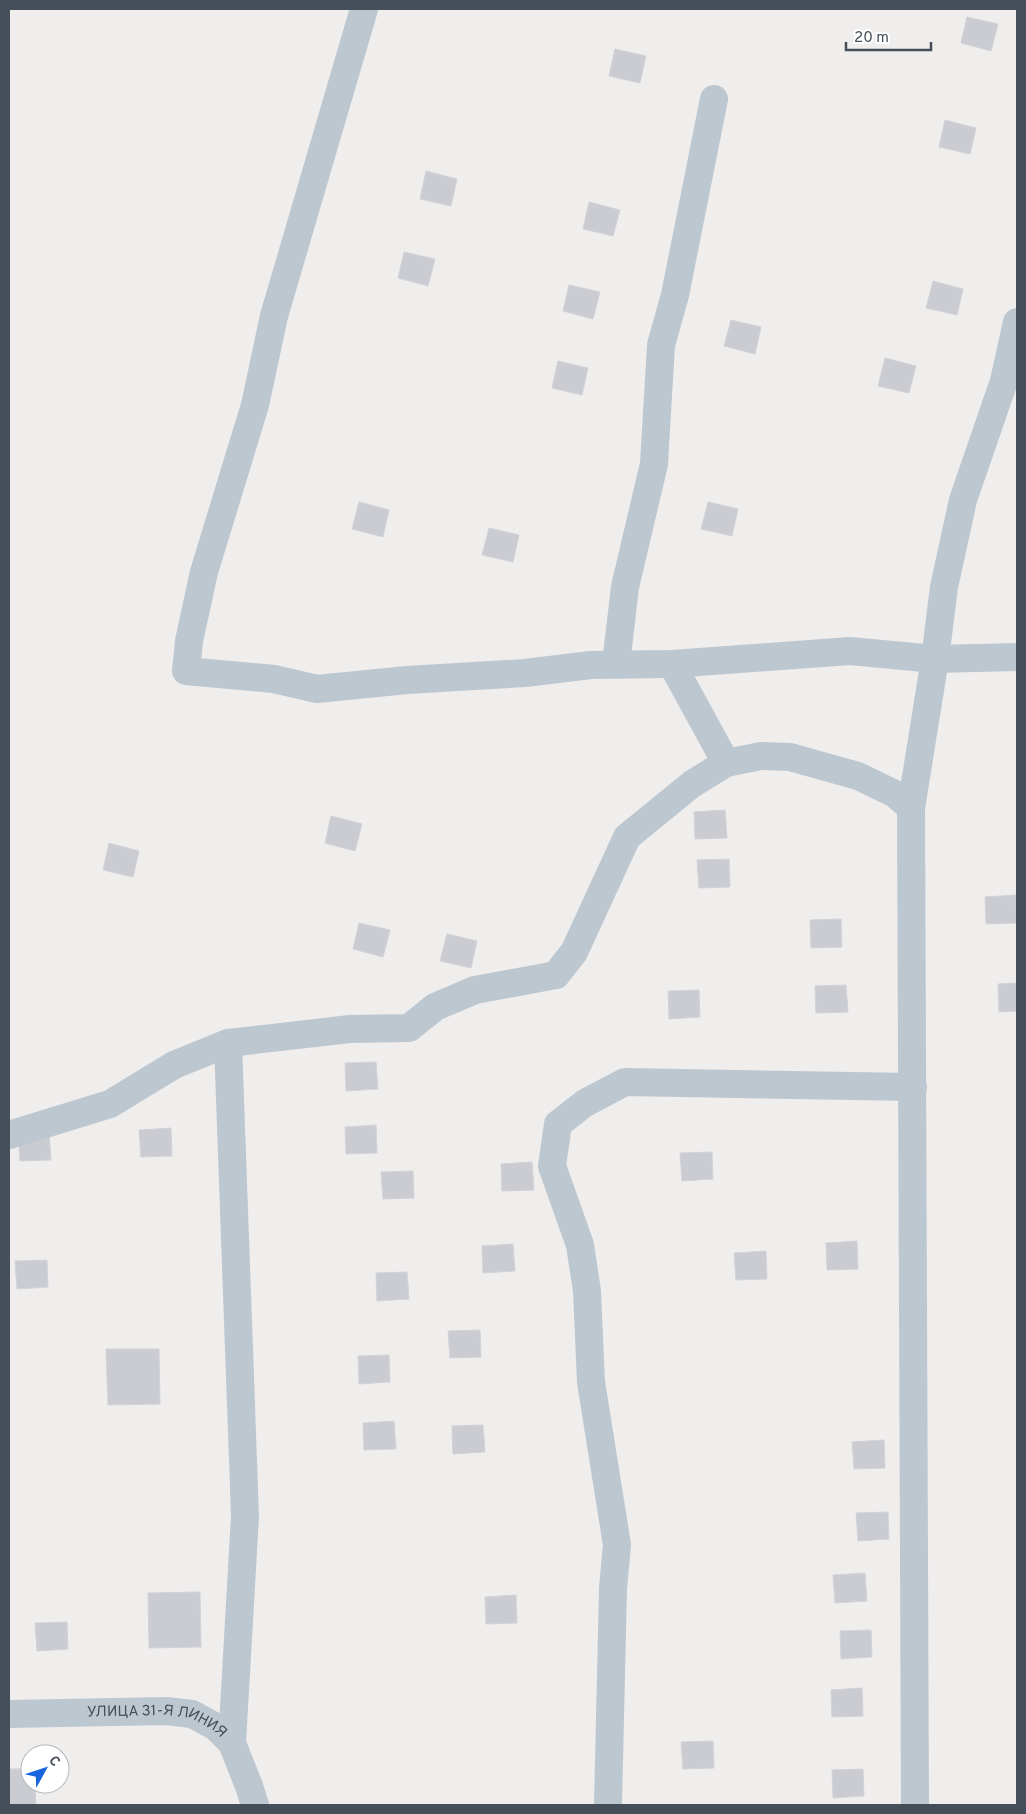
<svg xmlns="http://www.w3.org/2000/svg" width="1026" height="1814" font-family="Overpass,sans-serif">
<rect width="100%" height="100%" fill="#f0eded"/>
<g fill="#caccd2" stroke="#d1d3d9">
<polygon points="967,17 998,24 991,51 961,43"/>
<polygon points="615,49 646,56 640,83 609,76"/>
<polygon points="945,120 976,128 970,154 939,147"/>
<polygon points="426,171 457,179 451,206 420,199"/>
<polygon points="589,202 620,210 613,236 583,229"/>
<polygon points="404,252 435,259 428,286 398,278"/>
<polygon points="933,281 963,289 957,315 926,308"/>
<polygon points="569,285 600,292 593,319 563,311"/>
<polygon points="731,320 761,327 755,354 724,346"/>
<polygon points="885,358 916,366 909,393 878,386"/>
<polygon points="558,361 588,368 582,395 552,388"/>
<polygon points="359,502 389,510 383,537 352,529"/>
<polygon points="708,502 738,509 732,536 701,529"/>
<polygon points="489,528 519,535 513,562 482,555"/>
<polygon points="725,810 727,838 695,839 694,812"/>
<polygon points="331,816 362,824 355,851 325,843"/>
<polygon points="109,843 139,851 133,877 103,870"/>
<polygon points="729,859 730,887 699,888 697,860"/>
<polygon points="1016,895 1017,923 986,924 985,897"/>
<polygon points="841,919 842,947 811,948 810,920"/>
<polygon points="359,923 390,930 383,957 353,949"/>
<polygon points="447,934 477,941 471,968 440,961"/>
<polygon points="1017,983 1017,1011 999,1012 998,984"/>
<polygon points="846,985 848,1012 816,1013 815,986"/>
<polygon points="699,990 700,1017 669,1019 668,991"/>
<polygon points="376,1062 378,1089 346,1091 345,1063"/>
<polygon points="376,1125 377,1153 346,1154 345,1127"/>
<polygon points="171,1128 172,1156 141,1157 139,1130"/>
<polygon points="49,1132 51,1160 20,1161 18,1134"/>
<polygon points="712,1152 713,1179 682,1181 680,1153"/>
<polygon points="532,1162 534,1190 502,1191 501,1164"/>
<polygon points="413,1171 414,1198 383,1199 381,1172"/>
<polygon points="857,1241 858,1269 827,1270 826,1243"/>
<polygon points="513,1244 515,1271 483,1273 482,1246"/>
<polygon points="766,1251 767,1279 736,1280 734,1253"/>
<polygon points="47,1260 48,1287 17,1289 15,1261"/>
<polygon points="407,1272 409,1299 377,1301 376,1273"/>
<polygon points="480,1330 481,1357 450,1358 448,1331"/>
<polygon points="106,1349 159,1349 160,1404 108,1405"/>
<polygon points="389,1355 390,1382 359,1384 358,1356"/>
<polygon points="394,1421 396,1449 364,1450 363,1423"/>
<polygon points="483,1425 485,1452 453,1454 452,1426"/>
<polygon points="884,1440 885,1468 854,1469 852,1442"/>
<polygon points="888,1512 889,1539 858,1541 856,1513"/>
<polygon points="865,1573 867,1601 835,1603 833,1575"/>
<polygon points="200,1592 201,1647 149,1648 148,1593"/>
<polygon points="516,1595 517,1623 486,1624 485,1597"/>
<polygon points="67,1622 68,1649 37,1651 35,1623"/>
<polygon points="871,1630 872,1657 841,1659 840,1631"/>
<polygon points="862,1688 863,1716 832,1717 831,1690"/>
<polygon points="713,1741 714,1768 683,1769 681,1742"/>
<polygon points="9,1769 30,1769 30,1784 35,1784 36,1805 9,1805"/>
<polygon points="863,1769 864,1796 833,1798 832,1770"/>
</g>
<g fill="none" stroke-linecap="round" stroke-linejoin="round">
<g stroke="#bdc7cf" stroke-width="28">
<polyline points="364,9 274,316 255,405 204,572 189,641 186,671 274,679 317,689 407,680 525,673 591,665 672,664 850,651 935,659 1017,657"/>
<polyline points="616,664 625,587 654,464 661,345 675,295 714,99"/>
<polyline points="726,763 761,756 790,757 858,776 895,794 911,808 915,1805"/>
<polyline points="911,808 935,659 944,587 963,500 1004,381 1017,322"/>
<polyline points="228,1043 245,1516 232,1743"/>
<polyline points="9,1135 110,1104 174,1065 228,1043 350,1029 409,1028 435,1007 475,990 556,975 574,952 627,837 692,784 726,763 672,664"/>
<path id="s1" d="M9,1714l157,-3 26,3 24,13 16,16 17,43 6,19"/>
<polyline points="608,1805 613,1588 617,1545 591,1382 587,1291 580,1245 552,1166 558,1124 585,1103 625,1082 913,1087"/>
</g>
</g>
<g text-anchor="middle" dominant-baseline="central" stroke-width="5" stroke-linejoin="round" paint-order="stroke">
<g font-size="15" fill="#454f5a" stroke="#fff">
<text stroke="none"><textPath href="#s1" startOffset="150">УЛИЦА 31-Я ЛИНИЯ</textPath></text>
</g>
</g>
<rect width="1026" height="1814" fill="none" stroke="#454f5a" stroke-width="20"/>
<g transform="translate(45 1769) rotate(50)"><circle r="24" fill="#ffffff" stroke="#b5b9bd"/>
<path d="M0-4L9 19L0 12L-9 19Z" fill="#1965dd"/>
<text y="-8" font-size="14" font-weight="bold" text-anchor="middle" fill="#454f5a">С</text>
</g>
<path d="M846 42v8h85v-8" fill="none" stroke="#454f5a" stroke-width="2.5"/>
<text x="854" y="42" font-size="15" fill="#454f5a" stroke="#ffffff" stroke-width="4" paint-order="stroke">20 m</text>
</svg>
